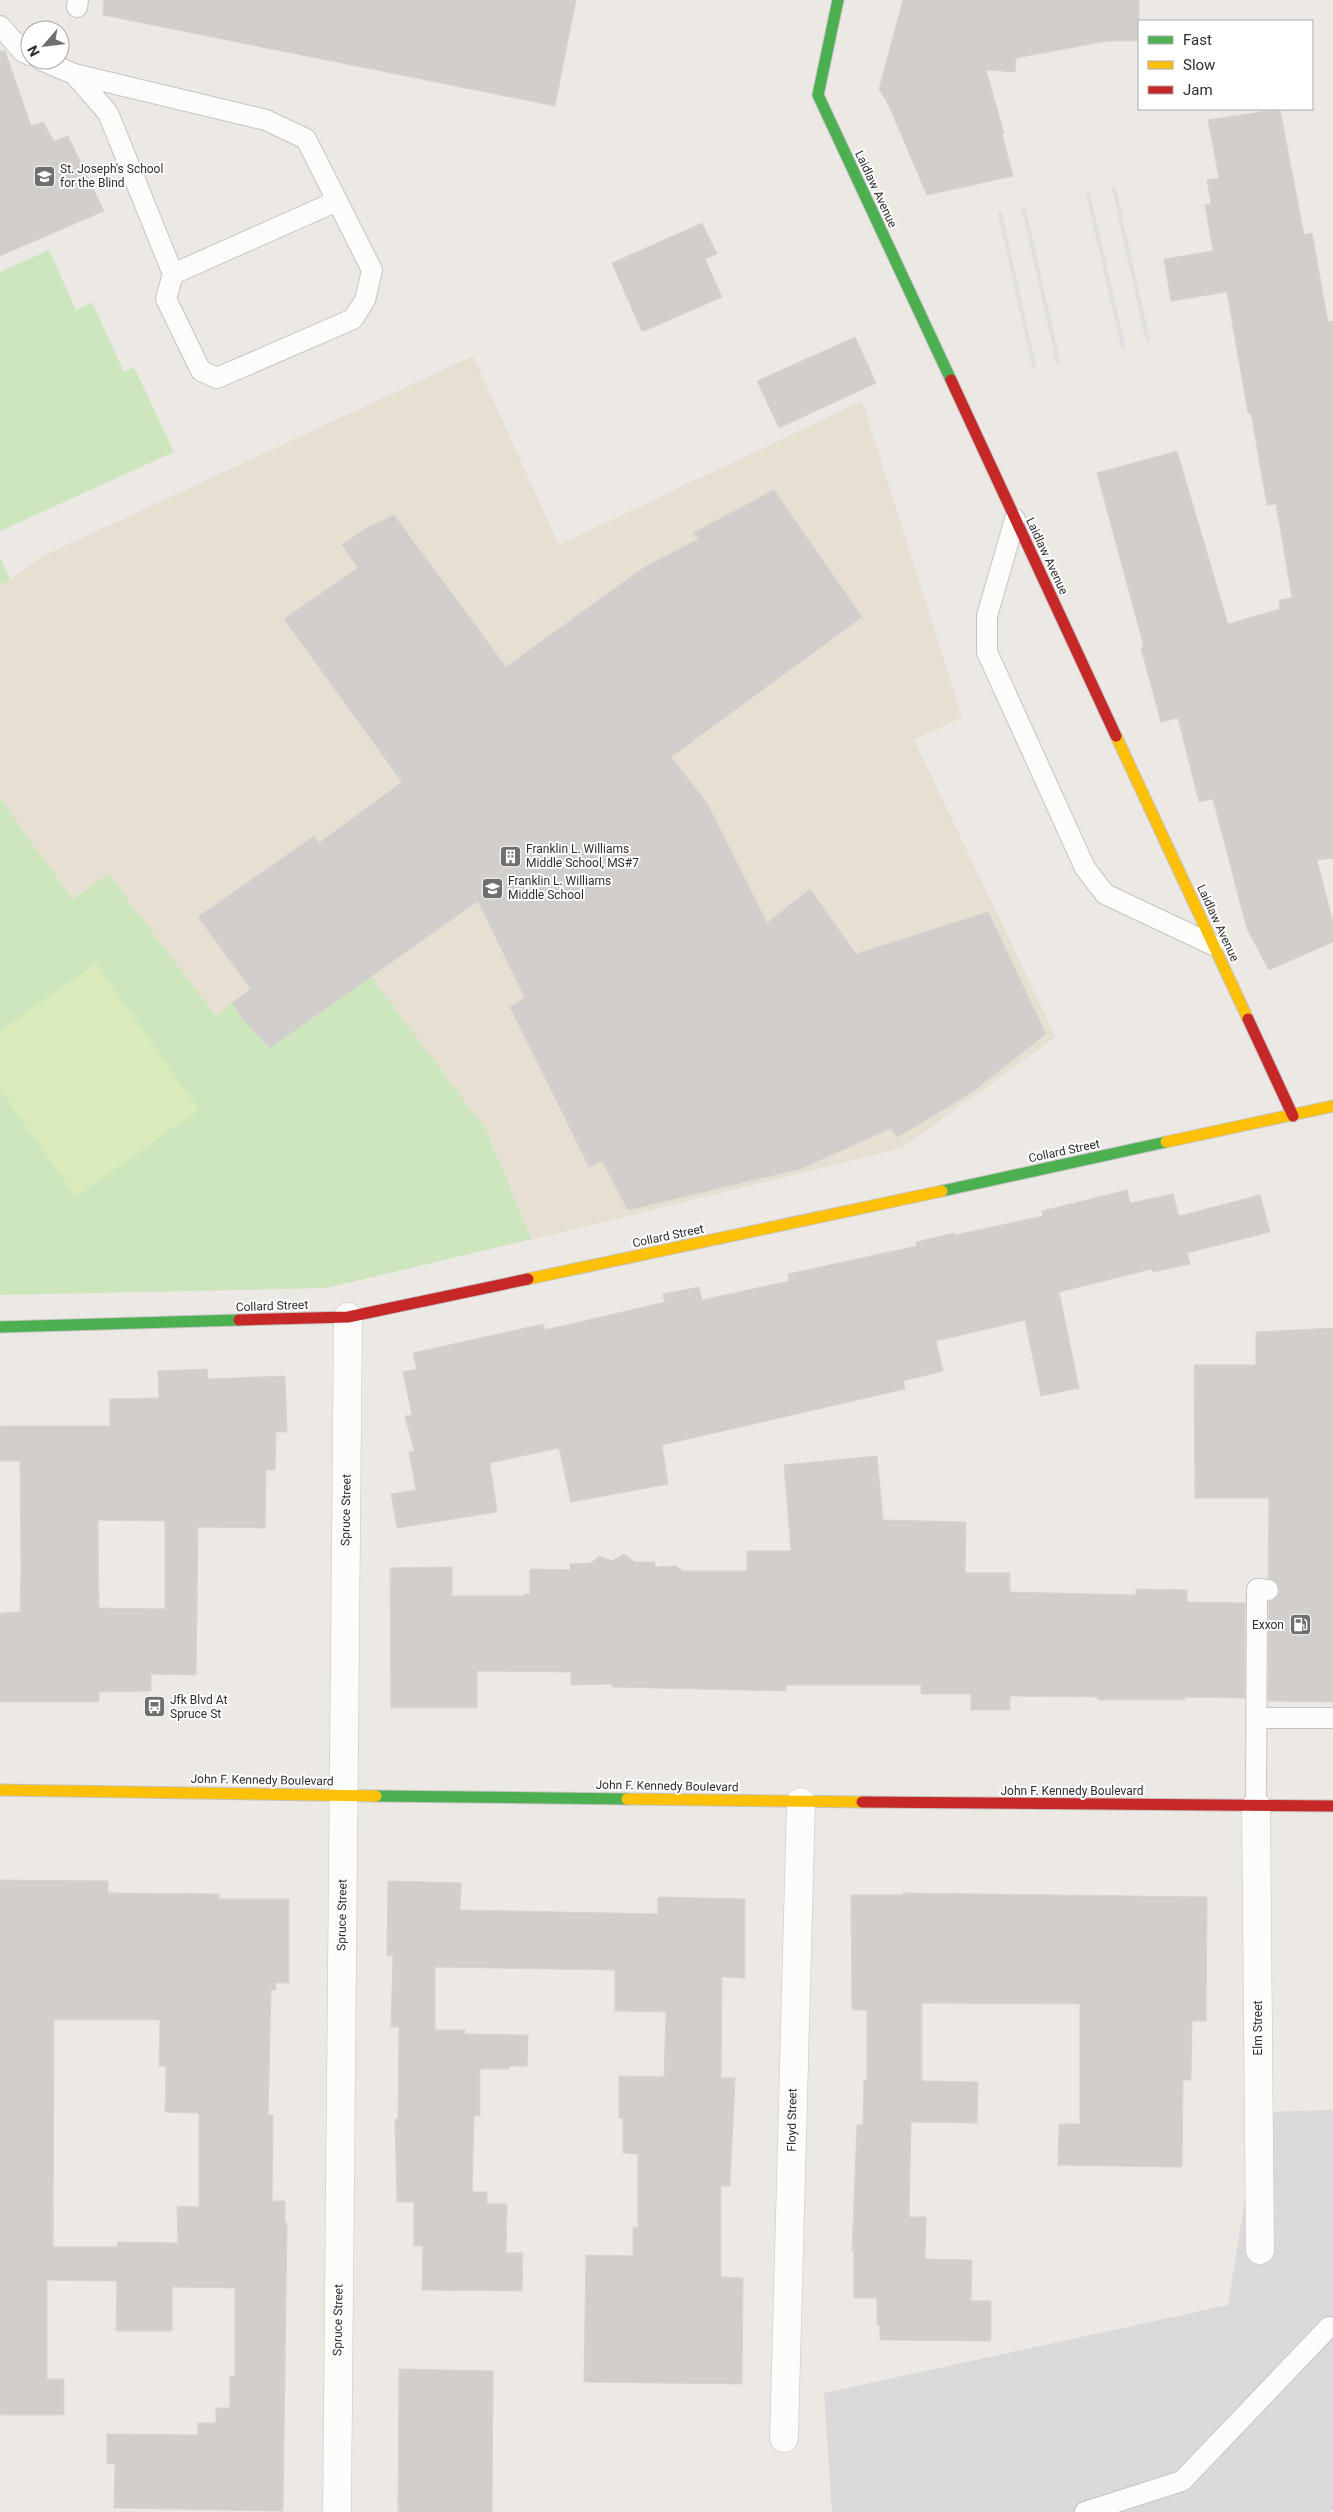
<svg xmlns="http://www.w3.org/2000/svg" width="1333" height="2512" font-family="Roboto,sans-serif">
<rect width="100%" height="100%" fill="#ece8e4"/>
<polygon fill="#dcd9db" points="1333,2110 1333,2510 1329,2512 832,2512 824,2393 1228,2305 1259,2112"/>
<polygon fill="#e6e0d3" points="473,356 559,545 862,401 962,717 914,740 1056,1037 902,1148 563,1232 326,1288 0,1295 0,587 41,557"/>
<g fill="#cee6be">
<polygon points="49,250 76,310 92,302 124,372 134,367 174,452 0,531 0,272"/>
<polygon points="0,557 10,579 0,587"/>
<polygon points="0,799 73,900 108,874 216,1016 232,1003 246,1023 270,1048 371,977 486,1130 531,1239 326,1288 0,1295"/>
</g>
<polygon fill="#d9eabb" points="96,963 199,1110 76,1197 0,1090 0,1031"/>
<g fill="#d1cecb" stroke="#d7d4d0" fill-rule="evenodd">
<polygon points="104,0 576,0 555,106 103,15"/>
<polygon points="903,0 1139,0 1139,41 1107,41 1016,58 1015,72 986,70 1004,133 1002,134 1013,176 927,195 889,106 879,89"/>
<polygon points="0,51 5,51 31,126 43,122 54,141 68,136 104,211 0,256"/>
<polygon points="1280,109 1304,235 1312,233 1328,322 1333,321 1333,858 1317,860 1333,922 1333,942 1269,970 1247,929 1213,799 1199,802 1178,718 1161,722 1141,648 1144,647 1097,473 1177,451 1228,624 1280,609 1279,600 1292,598 1276,504 1267,505 1251,413 1248,413 1227,292 1171,301 1164,259 1213,251 1205,205 1211,204 1207,180 1219,178 1208,120"/>
<polygon points="702,223 717,254 705,259 722,297 642,332 612,263"/>
<polygon points="855,337 876,383 779,428 757,381"/>
<polygon points="774,490 862,617 671,757 707,803 767,923 810,889 856,954 988,912 1046,1034 968,1095 897,1137 891,1128 800,1169 628,1210 602,1161 589,1167 510,1007 525,998 478,901 270,1048 246,1023 232,1003 251,989 198,917 314,836 319,843 402,782 284,619 358,568 342,545 365,529 394,515 506,667 643,568 699,539 693,533"/>
<polygon points="1127,1190 1130,1203 1173,1194 1179,1216 1260,1195 1270,1232 1187,1253 1190,1264 1153,1272 1152,1269 1059,1292 1079,1388 1041,1396 1025,1320 936,1341 943,1371 903,1381 905,1389 662,1445 668,1484 571,1502 559,1448 490,1463 497,1512 397,1528 391,1494 416,1490 409,1452 414,1451 405,1416 412,1415 403,1372 417,1369 413,1353 543,1324 545,1330 665,1302 663,1294 699,1287 702,1300 789,1281 788,1274 917,1246 916,1242 954,1233 955,1235 1043,1216 1042,1211"/>
<polygon points="1333,1328 1333,1702 1268,1701 1269,1602 1277,1597 1280,1591 1275,1581 1268,1578 1269,1498 1195,1498 1194,1365 1256,1365 1256,1332"/>
<path d="M207,1369l1,10 77,-3 2,56h-11l-1,38h-9l-1,58 -67,-1 -2,148 -45,-1v17l-52,1v10h-99v-89l20,-1 1,-40 -1,-111h-20v-35h110v-27l49,-1 -1,-27zM98,1520l67,1v88l-66,-1z"/>
<polygon points="877,1456 883,1520 966,1522 965,1573 1010,1573 1010,1592 1136,1595 1136,1589 1187,1590 1187,1602 1245,1603 1245,1698 1185,1697 1185,1700 1098,1700 1098,1697 1010,1696 1010,1710 971,1710 971,1694 921,1694 921,1685 786,1685 786,1691 612,1687 612,1684 571,1685 571,1672 477,1671 477,1708 391,1708 390,1568 452,1567 452,1596 523,1596 524,1594 530,1594 530,1569 570,1570 570,1564 591,1563 599,1556 612,1561 624,1554 635,1562 655,1562 655,1567 676,1566 683,1571 747,1571 747,1551 791,1551 784,1465"/>
<path d="M0,1880l108,1v12l111,1v5h70v84h-14l1,7h-5l-3,125h5l-1,86h13v22h2l-4,288 -169,-3 1,-44h-8v-30l91,1v-12h18v-15h14v-32h5v-88l-63,-1v44h-56l1,-50 -70,-1v99h17v36h-64zM54,2020h106l-1,46h7l-1,46 34,1v94l-22,-1 1,37 -60,-1 -1,5h-64z"/>
<polygon points="388,1881 461,1883 460,1910 658,1914 658,1897 745,1899 745,1978 722,1977 721,2078 735,2078 730,2186 721,2186 721,2277 743,2278 742,2384 584,2382 586,2255 633,2256 633,2227 638,2227 638,2154 623,2153 623,2118 619,2118 619,2076 664,2077 666,2012 615,2011 615,1970 435,1967 435,2030 465,2030 464,2034 528,2035 527,2066 509,2066 509,2069 480,2069 480,2116 474,2116 472,2192 487,2192 487,2204 507,2204 506,2253 523,2253 522,2291 422,2290 423,2246 414,2246 414,2202 397,2202 395,2119 398,2119 399,2027 391,2027 393,1956 387,1956"/>
<polygon points="903,1893 1207,1897 1206,2021 1192,2021 1191,2080 1183,2080 1182,2167 1058,2165 1059,2124 1080,2124 1080,2004 922,2003 922,2081 978,2082 977,2123 911,2122 909,2217 926,2217 925,2259 972,2260 971,2301 991,2301 991,2341 880,2340 880,2325 877,2325 877,2298 854,2298 854,2251 852,2251 857,2125 863,2125 864,2080 867,2080 867,2010 852,2010 851,1895 903,1895"/>
<polygon points="399,2369 493,2371 492,2512 398,2512"/>
</g>
<g fill="none" stroke-linecap="round" stroke-linejoin="round">
<defs>
<g id="lane">
<polyline points="77,7 78,0"/>
<polyline points="0,26 23,52 30,55"/>
<polyline points="41,60 74,74 266,120 306,139 372,270 365,300 353,319 217,378 201,371 166,299 173,274 108,113 74,74"/>
<polyline points="173,274 337,201"/>
<polyline points="1015,519 987,616 987,652 1085,868 1105,894 1213,945"/>
<polyline points="1257,1718 1333,1718"/>
<polyline points="1256,1806 1257,1589 1268,1590"/>
<polyline points="1085,2512 1182,2481 1329,2327"/>
</g>
<g id="street">
<polyline points="1256,1806 1260,2250"/>
<polyline points="784,2438 801,1802"/>
<polyline points="337,2512 348,1317"/>
</g>
<g id="fast">
<polyline points="838,0 818,95 951,380"/>
<polyline points="942,1191 1166,1142"/>
<polyline points="0,1327 239,1320"/>
<polyline points="376,1796 627,1799"/>
</g>
<g id="slow">
<polyline points="1116,736 1248,1019"/>
<polyline points="1166,1142 1333,1106"/>
<polyline points="528,1279 942,1191"/>
<polyline points="0,1790 376,1796"/>
<polyline points="627,1799 862,1802"/>
</g>
<g id="jam">
<polyline points="951,380 1116,736"/>
<polyline points="1248,1019 1293,1116"/>
<polyline points="239,1320 348,1317 528,1279"/>
<polyline points="862,1802 1333,1806"/>
</g>
</defs>
<use href="#lane" stroke="#c5c4c5" stroke-width="22"/>
<use href="#street" stroke="#c5c4c5" stroke-width="29"/>
<use href="#fast" stroke="#c5c4c5" stroke-width="13"/>
<use href="#slow" stroke="#c5c4c5" stroke-width="13"/>
<use href="#jam" stroke="#c5c4c5" stroke-width="13"/>
<use href="#lane" stroke="#fcfcfb" stroke-width="20"/>
<use href="#street" stroke="#fcfcfb" stroke-width="28"/>
<use href="#fast" stroke="#4caf50" stroke-width="11"/>
<use href="#slow" stroke="#ffc107" stroke-width="11"/>
<use href="#jam" stroke="#c62828" stroke-width="11"/>
<g stroke="#dfdfe1" stroke-width="4">
<polyline points="1114,189 1148,341"/>
<polyline points="1088,194 1123,346"/>
<polyline points="1024,209 1058,361"/>
<polyline points="1000,214 1034,366"/>
</g>
</g>
<defs>
<symbol id="school-square" viewBox="-11 -11 22 22"><rect x="-9" y="-9" width="18" height="18" rx="4" fill="#706f6e" stroke="#fff"/><path d="M0-5L7-2L0 1L-7-2ZM-4 1L0 2.5L4 1V4Q0 6-4 4Z" fill="#fff"/></symbol>
<symbol id="building-square" viewBox="-11 -11 22 22"><rect x="-9" y="-9" width="18" height="18" rx="4" fill="#706f6e" stroke="#fff"/><path d="M-4-6H4V6H1V3H-1V6H-4ZM-2.5-4.3h1.7v1.8h-1.7ZM.8-4.3h1.7v1.8H.8ZM-2.5-1h1.7V.8h-1.7ZM.8-1h1.7V.8H.8Z" fill="#fff"/></symbol>
<symbol id="fuel-square" viewBox="-11 -11 22 22"><rect x="-9" y="-9" width="18" height="18" rx="4" fill="#706f6e" stroke="#fff"/><path d="M-5.5-6h7V0h2V4h1.3V-2.5L3-4.5l.8-.8L6-3V5H2.5V1h-1V6h-7ZM-4.2-4.7v3.2H.2V-4.7Z" fill="#fff"/></symbol>
<symbol id="bus-square" viewBox="-11 -11 22 22"><rect x="-9" y="-9" width="18" height="18" rx="4" fill="#706f6e" stroke="#fff"/><path d="M-5-6H5V4H4V6H2V4H-2V6H-4V4H-5ZM-3.5-4V0h7V-4ZM-3.5 1.2v1.5H-2V1.2ZM2 1.2v1.5H3.5V1.2Z" fill="#fff"/></symbol>
</defs>
<g fill-rule="evenodd">
<use href="#school-square" x="32" y="164" width="25" height="25"/>
<use href="#building-square" x="498" y="844" width="25" height="25"/>
<use href="#school-square" x="480" y="876" width="25" height="25"/>
<use href="#fuel-square" x="1288" y="1612" width="25" height="25"/>
<use href="#bus-square" x="142" y="1694" width="25" height="25"/>
</g>
<g text-anchor="middle" dominant-baseline="central" stroke-width="4" stroke-linejoin="round" paint-order="stroke">
<g font-size="12" fill="#2e2e2e" stroke="#fff" text-anchor="start">
<text x="60" y="169">St. Joseph's School<tspan x="60" dy="14">for the Blind</tspan></text>
<text x="526" y="849">Franklin L. Williams<tspan x="526" dy="14">Middle School, MS#7</tspan></text>
<text x="508" y="881">Franklin L. Williams<tspan x="508" dy="14">Middle School</tspan></text>
<text x="1284" y="1625" text-anchor="end">Exxon</text>
<text x="170" y="1700">Jfk Blvd At<tspan x="170" dy="14">Spruce St</tspan></text>
</g>
<g font-size="12" fill="#2e2e2e" stroke="#fff">
<text transform="translate(876 189) rotate(65)">Laidlaw Avenue</text>
<text transform="translate(1047 556) rotate(65)">Laidlaw Avenue</text>
<text transform="translate(1218 923) rotate(65)">Laidlaw Avenue</text>
<text transform="translate(1064 1151) rotate(-12)">Collard Street</text>
<text transform="translate(668 1236) rotate(-12)">Collard Street</text>
<text transform="translate(272 1306) rotate(-2)">Collard Street</text>
<text transform="translate(346 1510) rotate(-89)">Spruce Street</text>
<text transform="translate(262 1780) rotate(1)">John F. Kennedy Boulevard</text>
<text transform="translate(667 1786) rotate(1)">John F. Kennedy Boulevard</text>
<text x="1072" y="1791">John F. Kennedy Boulevard</text>
<text transform="translate(342 1915) rotate(-89)">Spruce Street</text>
<text transform="translate(1258 2028) rotate(-90)">Elm Street</text>
<text transform="translate(792 2120) rotate(-89)">Floyd Street</text>
<text transform="translate(338 2320) rotate(-89)">Spruce Street</text>
</g>
</g>
<rect x="1138" y="20" width="175" height="90" fill="#ffffff" stroke="#ababab"/>
<rect x="1148" y="36" width="25" height="8" fill="#4caf50" stroke="#ababab"/>
<text x="1183" y="45" font-size="15" fill="#2e2e2e">Fast</text>
<rect x="1148" y="61" width="25" height="8" fill="#ffc107" stroke="#ababab"/>
<text x="1183" y="70" font-size="15" fill="#2e2e2e">Slow</text>
<rect x="1148" y="86" width="25" height="8" fill="#c62828" stroke="#ababab"/>
<text x="1183" y="95" font-size="15" fill="#2e2e2e">Jam</text>
<g transform="translate(45 45) rotate(242)"><circle r="24" fill="#ffffff" stroke="#ababab"/>
<path d="M0-4L9 19L0 12L-9 19Z" fill="#706f6e"/>
<text y="-8" font-size="14" font-weight="bold" text-anchor="middle" fill="#2e2e2e">N</text>
</g>
</svg>
